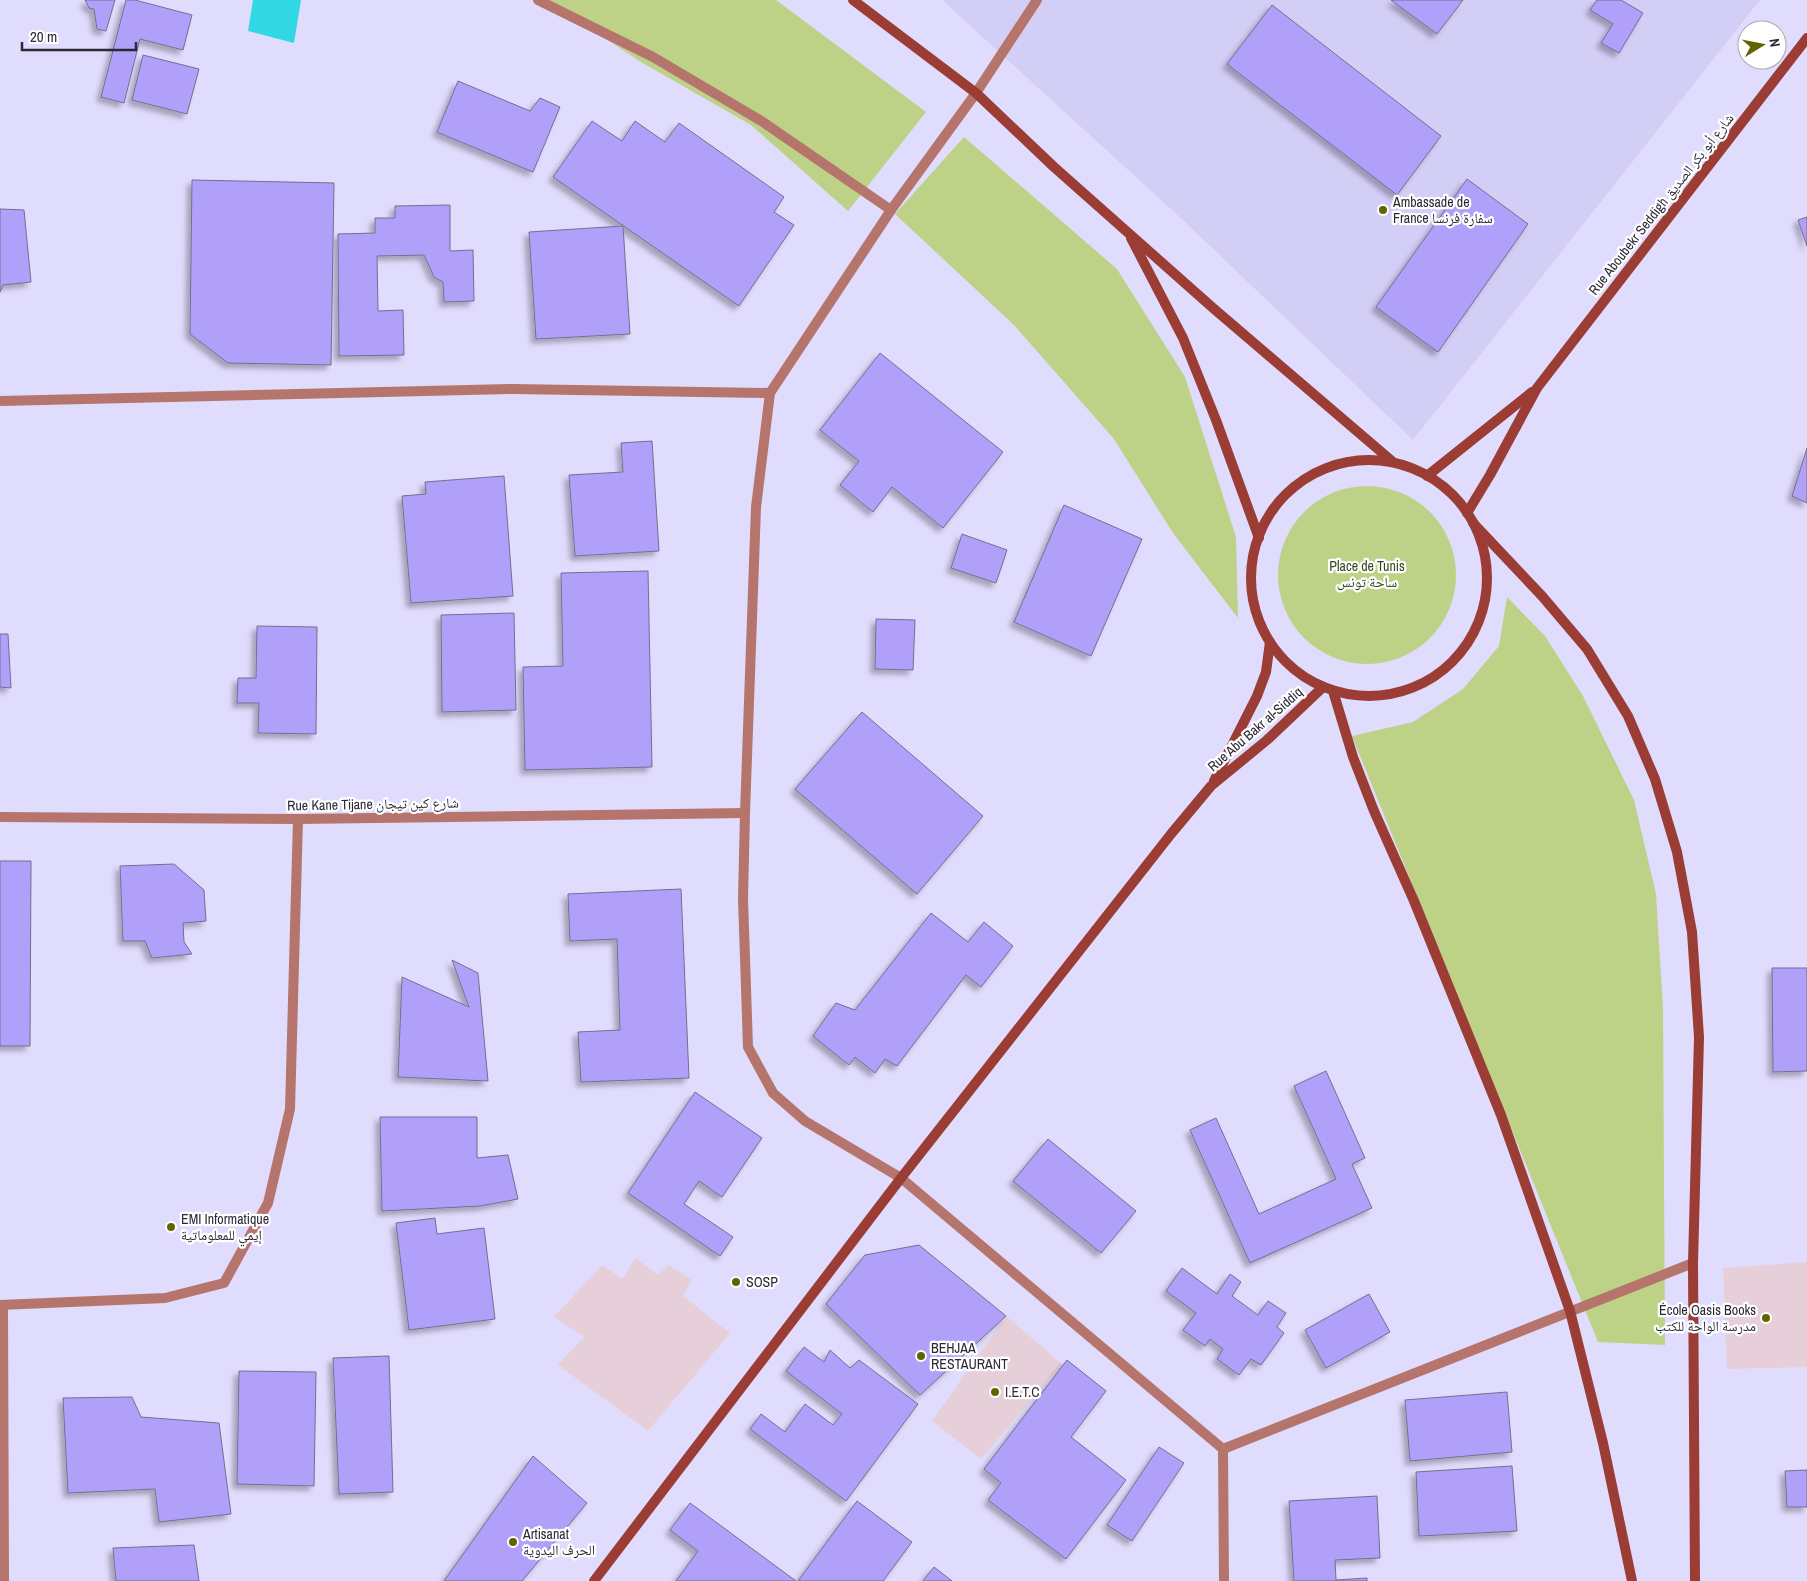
<svg xmlns="http://www.w3.org/2000/svg" width="1807" height="1581" font-family="'Archivo Narrow','Noto Naskh Arabic',sans-serif">
<defs>
<filter id="shadow"><feDropShadow dx="-4.5" dy="4.5" stdDeviation="2.5" flood-color="#0004"/></filter>
</defs>
<rect width="100%" height="100%" fill="#e0dcfd"/>
<polygon fill="#d3cef6" points="942,0 1760,0 1413,440 1185,222"/>
<g fill="#e7cfd9">
<polygon points="636,1258 658,1275 669,1265 692,1280 683,1296 730,1333 648,1431 558,1365 584,1337 554,1317 602,1265 622,1279"/>
<polygon points="1807,1262 1807,1367 1727,1369 1723,1268"/>
<polygon points="1006,1316 1062,1364 981,1459 932,1421"/>
</g>
<g fill="#bdd286">
<polygon points="547,0 776,0 926,112 848,211 751,125 641,62"/>
<polygon points="964,137 1117,269 1185,377 1236,537 1238,618 1173,533 1114,439 1014,325 895,214"/>
<circle cx="1367" cy="575" r="89"/>
<polygon points="1507,597 1545,636 1583,696 1634,800 1656,894 1663,1010 1665,1345 1598,1342 1352,736 1413,722 1463,689 1499,646"/>
</g>
<polygon fill="#31d7e3" points="253,0 301,0 294,43 248,31"/>
<g fill="#b0a0fa" stroke="#736f8d" filter="url(#shadow)">
<polygon points="85,0 115,0 106,31 97,29 94,9 89,8"/>
<polygon points="126,0 135,0 192,15 183,50 140,39 124,103 101,97"/>
<polygon points="1391,0 1463,0 1437,34"/>
<polygon points="1597,0 1621,0 1643,13 1619,53 1601,43 1613,24 1590,10"/>
<polygon points="1272,5 1441,136 1397,195 1227,64"/>
<polygon points="143,55 199,69 187,114 132,100"/>
<polygon points="458,81 530,111 540,98 560,107 533,172 437,132"/>
<polygon points="592,121 622,141 635,121 665,142 679,123 784,197 774,212 794,225 739,306 553,177"/>
<polygon points="1467,179 1528,224 1438,352 1376,307"/>
<polygon points="192,180 334,183 331,365 228,363 190,334"/>
<polygon points="450,205 450,251 473,250 474,301 444,302 443,282 434,277 424,255 377,256 378,311 403,310 404,355 339,356 338,234 375,233 375,218 395,218 395,206"/>
<polygon points="0,209 24,210 31,282 3,285 0,292"/>
<polygon points="1807,217 1807,246 1798,220"/>
<polygon points="623,226 630,334 536,339 529,232"/>
<polygon points="880,353 1003,452 943,528 892,487 873,512 840,485 859,461 820,430"/>
<polygon points="652,441 659,551 575,556 569,475 623,472 621,443"/>
<polygon points="1807,448 1807,503 1792,496"/>
<polygon points="504,476 513,596 411,603 402,496 426,494 425,482"/>
<polygon points="1064,505 1142,539 1091,656 1014,622"/>
<polygon points="962,534 1007,550 996,583 951,568"/>
<polygon points="648,571 652,767 525,770 523,667 563,666 561,573"/>
<polygon points="514,613 516,710 442,712 441,615"/>
<polygon points="876,619 915,620 913,670 875,669"/>
<polygon points="257,626 317,627 316,734 258,733 259,703 237,703 238,678 256,678"/>
<polygon points="0,634 8,634 11,688 0,687"/>
<polygon points="862,712 983,816 917,894 795,789"/>
<polygon points="0,861 31,861 30,1046 0,1046"/>
<polygon points="174,864 204,890 206,921 183,923 184,942 192,954 152,958 145,941 123,941 120,866"/>
<polygon points="681,889 689,1078 581,1082 578,1032 620,1030 617,939 570,941 568,894"/>
<polygon points="931,913 968,942 984,922 1013,946 981,987 966,975 897,1066 885,1059 875,1073 855,1057 849,1065 813,1036 836,1003 855,1010"/>
<polygon points="452,960 478,973 488,1081 398,1077 402,977 469,1007"/>
<polygon points="1772,968 1807,968 1807,1071 1773,1072"/>
<polygon points="1326,1071 1365,1158 1352,1164 1372,1208 1250,1263 1190,1130 1216,1118 1259,1214 1336,1179 1294,1086"/>
<polygon points="695,1092 762,1138 722,1197 699,1181 684,1204 733,1237 720,1256 628,1193"/>
<polygon points="380,1117 477,1117 477,1158 508,1155 518,1199 480,1206 382,1211"/>
<polygon points="1048,1139 1136,1211 1101,1253 1013,1181"/>
<polygon points="435,1218 437,1234 484,1228 495,1319 409,1330 396,1223"/>
<polygon points="919,1245 1006,1316 920,1395 826,1304 865,1255"/>
<polygon points="1182,1268 1217,1294 1230,1274 1241,1282 1232,1296 1258,1315 1268,1301 1286,1313 1277,1327 1284,1333 1261,1365 1251,1359 1239,1375 1217,1359 1223,1349 1210,1339 1205,1346 1183,1330 1196,1313 1166,1291"/>
<polygon points="1369,1294 1390,1332 1326,1368 1305,1330"/>
<polygon points="804,1347 824,1362 830,1350 850,1368 859,1360 918,1404 846,1501 750,1429 761,1414 785,1432 805,1404 833,1425 842,1414 786,1371"/>
<polygon points="389,1356 393,1492 339,1494 333,1358"/>
<polygon points="1067,1360 1106,1391 1071,1437 1126,1480 1066,1559 988,1500 1001,1483 984,1469"/>
<polygon points="239,1371 316,1372 314,1486 237,1484"/>
<polygon points="1507,1392 1512,1452 1410,1461 1405,1400"/>
<polygon points="132,1397 141,1417 219,1423 231,1514 159,1522 155,1489 68,1493 63,1398"/>
<polygon points="1159,1447 1184,1463 1132,1541 1107,1525"/>
<polygon points="533,1456 587,1503 522,1581 444,1581"/>
<polygon points="1512,1466 1517,1531 1419,1536 1416,1472"/>
<polygon points="1807,1470 1807,1507 1787,1507 1785,1471"/>
<polygon points="1377,1496 1380,1558 1335,1560 1336,1580 1367,1578 1367,1581 1294,1581 1289,1501"/>
<polygon points="857,1501 912,1542 883,1581 798,1581"/>
<polygon points="690,1503 796,1581 676,1581 698,1551 670,1530"/>
<polygon points="194,1545 199,1581 116,1581 113,1548"/>
<polygon points="934,1567 952,1581 923,1581"/>
</g>
<g fill="none" stroke-linecap="round" stroke-linejoin="round">
<g stroke="#b6756c" stroke-width="10">
<polyline points="538,0 653,57 763,122 891,210"/>
<polyline points="1037,0 976,93 891,210 770,393 756,507 745,813 743,899 748,1047 773,1093 805,1121 901,1178 1223,1449 1224,1581"/>
<polyline points="0,401 513,389 770,393"/>
<polyline points="0,817 298,819 745,813"/>
<polyline points="0,1305 165,1298 224,1283 268,1203 290,1109 298,819"/>
<polyline points="3,1305 4,1581"/>
<polyline points="1223,1449 1693,1263"/>
</g>
<g stroke="#9b3c35" stroke-width="10">
<polyline points="853,0 976,93 1054,167 1213,308 1393,462"/>
<polyline points="1131,238 1183,338 1216,420 1259,538"/>
<circle cx="1369" cy="578" r="118"/>
<polyline points="1427,476 1532,392"/>
<polyline points="1467,513 1490,475 1537,388 1807,38"/>
<polyline points="1473,523 1542,596 1587,649 1628,716 1655,779 1677,852 1692,932 1699,1037 1693,1263 1695,1581"/>
<polyline points="1333,691 1353,757 1374,811 1414,901 1501,1115 1570,1311 1603,1443 1632,1581"/>
<polyline points="1214,781 1257,696 1266,672 1270,642"/>
<polyline points="594,1581 901,1178 1171,834 1211,786 1267,740 1323,687"/>
</g>
</g>
<g fill="#626400" stroke="#fff" stroke-width="2">
<circle cx="1383" cy="210" r="5"/>
<circle cx="171" cy="1227" r="5"/>
<circle cx="736" cy="1282" r="5"/>
<circle cx="1766" cy="1318" r="5"/>
<circle cx="921" cy="1356" r="5"/>
<circle cx="995" cy="1392" r="5"/>
<circle cx="513" cy="1542" r="5"/>
</g>
<g text-anchor="middle" dominant-baseline="central" stroke-width="4.5" stroke-linejoin="round" paint-order="stroke">
<g font-size="14" fill="#2b2936" stroke="#fff" text-anchor="start">
<text x="1393" y="202">Ambassade de<tspan x="1393" dy="16">France سفارة فرنسا</tspan></text>
<text x="181" y="1219">EMI Informatique<tspan x="181" dy="16">إيمي للمعلوماتية</tspan></text>
<text x="746" y="1282">SOSP</text>
<text x="1756" y="1310" text-anchor="end">École Oasis Books<tspan x="1756" dy="16">مدرسة الواحة للكتب</tspan></text>
<text x="931" y="1348">BEHJAA<tspan x="931" dy="16">RESTAURANT</tspan></text>
<text x="1005" y="1392">I.E.T.C</text>
<text x="523" y="1534">Artisanat<tspan x="523" dy="16">الحرف اليدوية</tspan></text>
</g>
<g font-size="14" fill="#2b2936" stroke="#fff">
<text transform="translate(1661 204) rotate(-52)">Rue Aboubekr Seddigh شارع أبو بكر الصديق</text>
<text transform="translate(1255 729) rotate(-41)">Rue Abu Bakr al-Siddiq</text>
<text transform="translate(373 804) rotate(-1)">Rue Kane Tijane شارع كين تيجان</text>
</g>
<g font-size="14" fill="#38431a" stroke="#fff">
<text x="1367" y="566">Place de Tunis<tspan x="1367" dy="16">ساحة تونس</tspan></text>
</g>
</g>
<g transform="translate(1762 45) rotate(80)"><circle r="24" fill="#ffffff" stroke="#aaa9af"/>
<path d="M0-4L9 19L0 12L-9 19Z" fill="#626400"/>
<text y="-8" font-size="14" font-weight="bold" text-anchor="middle" fill="#2b2936">N</text>
</g>
<path d="M22 42v8h114v-8" fill="none" stroke="#2b2936" stroke-width="2.5"/>
<text x="30" y="42" font-size="15" fill="#2b2936" stroke="#ffffff" stroke-width="4" paint-order="stroke">20 m</text>
</svg>
